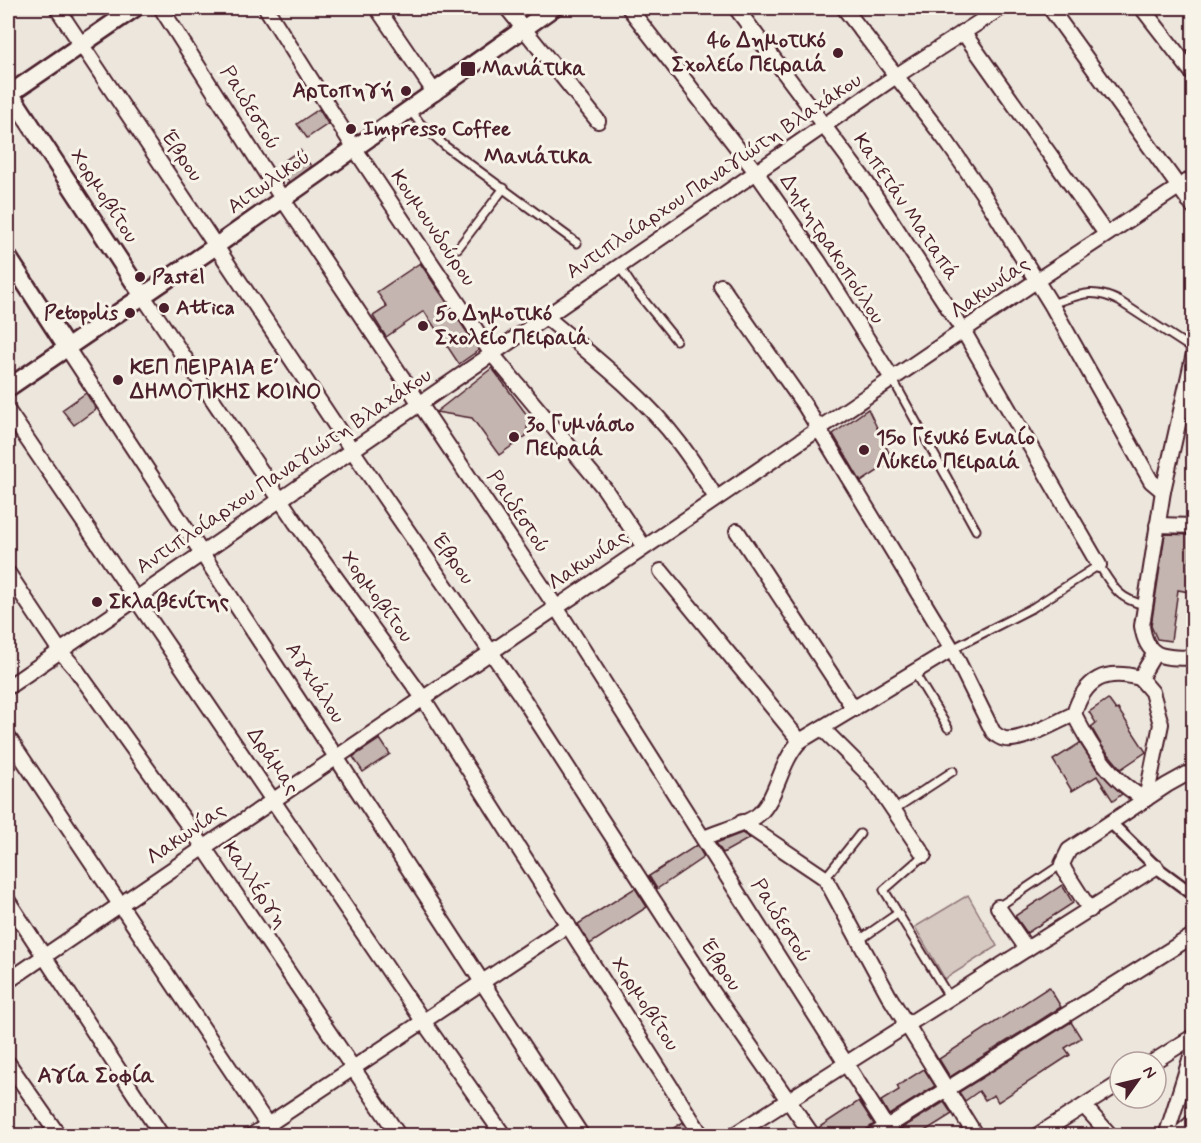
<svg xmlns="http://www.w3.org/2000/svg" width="1201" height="1143" font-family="Mynerve,sans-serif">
<rect width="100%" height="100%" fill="#ece6dd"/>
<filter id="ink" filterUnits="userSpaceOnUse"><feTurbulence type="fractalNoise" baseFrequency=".0167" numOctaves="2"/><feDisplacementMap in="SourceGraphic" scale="12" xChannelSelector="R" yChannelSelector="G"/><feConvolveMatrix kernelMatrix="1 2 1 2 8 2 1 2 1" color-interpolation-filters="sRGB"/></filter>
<g filter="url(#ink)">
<polygon fill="#d5c9c2" stroke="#907476" stroke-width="1.5" points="968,895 997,946 945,979 915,927"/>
<g fill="#c4b5b0" stroke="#4a1f2b" stroke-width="1.5">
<polygon points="319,109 328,124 307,138 297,124"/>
<polygon points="300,150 311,166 289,182 278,165"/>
<polygon points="420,263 479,350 459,364 424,311 386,337 373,316 387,307 377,292"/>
<polygon points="492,368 530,419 528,421 526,436 499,455 472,418 436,412"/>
<polygon points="86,393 96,409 74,425 62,410"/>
<polygon points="868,409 893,461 861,482 833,434"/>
<polygon points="1165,534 1193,535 1189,571 1194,571 1194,593 1178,590 1171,641 1157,639 1151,626"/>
<polygon points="1108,699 1116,710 1118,709 1146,752 1121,769 1102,746 1091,727 1096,723 1089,712"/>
<polygon points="380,739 390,754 363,772 353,757"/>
<polygon points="1080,743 1096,768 1122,794 1113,801 1097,776 1072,791 1053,760"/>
<polygon points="742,833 750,838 723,853 716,843"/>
<polygon points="697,845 704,857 657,889 649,876"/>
<polygon points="1062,885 1073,903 1027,933 1015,916"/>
<polygon points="635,888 647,907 590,944 578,924"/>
<polygon points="1049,987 1061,1007 950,1077 939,1059"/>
<polygon points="1071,1022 1081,1038 1065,1048 1070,1055 998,1102 994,1095 985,1100 979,1091 965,1101 959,1092"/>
<polygon points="924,1069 935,1086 889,1115 881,1101 899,1090 897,1086"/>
<polygon points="859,1101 874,1124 867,1129 863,1135 823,1136 818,1128"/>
<polygon points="944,1102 952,1114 917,1136 901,1136 899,1130"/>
<polygon points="683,1122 691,1136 661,1136"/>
</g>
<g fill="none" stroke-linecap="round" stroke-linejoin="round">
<defs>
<g id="service">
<polyline points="410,110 420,123 445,146 577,243"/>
<polyline points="458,248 504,188"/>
<polyline points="619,266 633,287 676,340"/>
<path d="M1051,304c28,-9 41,-17 68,-3l75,49"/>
<polyline points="893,380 976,530"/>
<path d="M952,649l82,-42 65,-42c14,22 19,34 46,40"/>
<polyline points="914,672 948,728"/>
<polyline points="895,809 953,771"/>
<polyline points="924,855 884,890 949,997"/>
<polyline points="825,878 860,834"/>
<polyline points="998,907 1062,864"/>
<polyline points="858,941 897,914"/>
</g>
<polyline id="pedestrian" points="1111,823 1156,867 1194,895"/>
<g id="minor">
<polyline points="57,8 352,450 524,700 714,994 813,1136"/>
<polyline points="161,8 276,189 556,607 892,1136"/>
<polyline points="266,8 355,149 492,354 604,488 644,547"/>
<polyline points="377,8 435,93"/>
<polyline points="507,8 598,121"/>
<polyline points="629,8 756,172 819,262 893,380"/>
<polyline points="736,8 866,182 964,332 1099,565"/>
<polyline points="844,8 947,142 983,194 1051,304 1151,481 1163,491"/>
<polyline points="1050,8 1194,208"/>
<polyline points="1142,8 1194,75"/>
<polyline points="963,32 1106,234"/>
<path d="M721,286l84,120 147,243 41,83c3,3 7,6 12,7 17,3 53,-18 69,-25 11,-36 31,-45 66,-36"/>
<polyline points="143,296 296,523 423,698 702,1136"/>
<path d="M546,317c47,39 97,78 134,127 13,17 25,36 36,54"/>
<polyline points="67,348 336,757 582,1136"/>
<path d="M1194,353l-31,138 -21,135c5,34 22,31 52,32"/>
<polyline points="8,411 423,1021 504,1136"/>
<polyline points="1157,525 1194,526"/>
<polyline points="737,531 854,709"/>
<polyline points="661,571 800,741"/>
<polyline points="8,573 60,651 75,668 203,846 399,1136"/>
<polyline points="1140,678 1152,692 1161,724 1146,799"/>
<polyline points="1140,678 1155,653"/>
<polyline points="8,687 896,76 1001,8"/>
<path d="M1074,714c16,32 38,69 72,85"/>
<polyline points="822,728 872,778 924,855"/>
<polyline points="8,737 275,1136"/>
<polyline points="742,822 825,878 889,996 976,1136"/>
<path d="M704,838c13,-6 46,-15 55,-24 18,-16 21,-52 41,-73l152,-92"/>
<polyline points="8,901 162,1136"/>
<polyline points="998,907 1027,949"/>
<polyline points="1090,910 1065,871 1062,864 1069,850 1167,785 1194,770"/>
<polyline points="8,981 1036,281 1194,177"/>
<polyline points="1153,1062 1194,1036"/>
<polyline points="8,1063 59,1136"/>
<polyline points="1084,1106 1111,1136"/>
<polyline points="251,1136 568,925"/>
<polyline points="732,1136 1156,867"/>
<polyline points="872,1136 1194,935"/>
<polyline points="1036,1136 1120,1083"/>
<polyline points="1166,1136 1194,1047"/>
<polyline points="1177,1136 1194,1121"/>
</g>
<g id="tertiary">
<polyline points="8,90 143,296"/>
<polyline points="8,95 135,8"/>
<polyline points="8,257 67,348"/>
<polyline points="8,388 216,246 553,8"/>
</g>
</defs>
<use href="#service" stroke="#4a1f2b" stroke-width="11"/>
<use href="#pedestrian" stroke="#4a1f2b" stroke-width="15"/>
<use href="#minor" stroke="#4a1f2b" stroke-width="18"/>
<use href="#tertiary" stroke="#4a1f2b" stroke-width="21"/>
<use href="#service" stroke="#f7f3e8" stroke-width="7"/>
<use href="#pedestrian" stroke="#f7f3e8" stroke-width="10"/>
<use href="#minor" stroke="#f7f3e8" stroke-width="14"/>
<use href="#tertiary" stroke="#f7f3e8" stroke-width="16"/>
</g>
</g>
<g fill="#4a1f2b" stroke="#f7f3e8" stroke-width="2">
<circle cx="838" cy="53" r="6"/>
<rect x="460" y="61" width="16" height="16" rx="3"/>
<circle cx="406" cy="91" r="6"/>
<circle cx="351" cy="129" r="6"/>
<circle cx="140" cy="277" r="6"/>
<circle cx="164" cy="308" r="6"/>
<circle cx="130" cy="313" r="6"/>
<circle cx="423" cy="326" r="6"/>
<circle cx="118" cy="380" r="6"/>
<circle cx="514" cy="437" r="6"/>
<circle cx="864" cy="450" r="6"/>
<circle cx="97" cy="602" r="6"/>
</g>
<g text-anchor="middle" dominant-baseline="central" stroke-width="6" stroke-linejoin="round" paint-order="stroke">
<g font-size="21" font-weight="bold" fill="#4a1f2b" stroke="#f7f3e8" text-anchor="start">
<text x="826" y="41" text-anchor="end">46 Δημοτικό<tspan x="826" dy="24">Σχολείο Πειραιά</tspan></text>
<text x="482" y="69">Μανιάτικα</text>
<text x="394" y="91" text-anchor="end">Αρτοπηγή</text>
<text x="363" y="129">Impresso Coffee</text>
<text x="152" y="277">Pastel</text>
<text x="176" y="308">Attica</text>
<text x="118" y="313" text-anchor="end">Petopolis</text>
<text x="435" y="314">5ο Δημοτικό<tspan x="435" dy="24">Σχολείο Πειραιά</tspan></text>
<text x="130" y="368">ΚΕΠ ΠΕΙΡΑΙΑ Ε΄<tspan x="130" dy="24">ΔΗΜΟΤΙΚΗΣ ΚΟΙΝΟ</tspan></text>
<text x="526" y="425">3ο Γυμνάσιο<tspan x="526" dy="24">Πειραιά</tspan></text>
<text x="876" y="438">15ο Γενικό Ενιαίο<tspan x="876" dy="24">Λύκειο Πειραιά</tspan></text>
<text x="109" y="602">Σκλαβενίτης</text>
</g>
<g font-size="21" fill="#4a1f2b" stroke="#f7f3e8">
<text transform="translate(250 108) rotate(58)">Ραιδεστού</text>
<text transform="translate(182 156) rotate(56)">Έβρου</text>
<text transform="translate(714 176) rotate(-34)">Αντιπλοίαρχου Παναγιώτη Βλαχάκου</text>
<text transform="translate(269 182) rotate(-35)">Αιτωλικού</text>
<text transform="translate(104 196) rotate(57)">Χορμοβίτου</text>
<text transform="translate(906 207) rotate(56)">Καπετάν Ματαπά</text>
<text transform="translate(433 228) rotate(56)">Κουμουνδούρου</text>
<text transform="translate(832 249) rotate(57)">Δημητρακοπούλου</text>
<text transform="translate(990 288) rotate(-35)">Λακωνίας</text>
<text transform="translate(284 471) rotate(-34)">Αντιπλοίαρχου Παναγιώτη Βλαχάκου</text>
<text transform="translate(518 512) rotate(56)">Ραιδεστού</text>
<text transform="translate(453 559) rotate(55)">Έβρου</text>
<text transform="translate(588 560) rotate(-34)">Λακωνίας</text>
<text transform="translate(377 597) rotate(54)">Χορμοβίτου</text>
<text transform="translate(315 683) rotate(57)">Αγχιάλου</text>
<text transform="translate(273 761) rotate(56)">Δράμας</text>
<text transform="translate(186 834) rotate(-35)">Λακωνίας</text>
<text transform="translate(255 885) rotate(56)">Καλλέργη</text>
<text transform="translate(781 921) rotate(58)">Ραιδεστού</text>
<text transform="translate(721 965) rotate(57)">Έβρου</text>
<text transform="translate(645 1004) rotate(57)">Χορμοβίτου</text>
</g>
<g font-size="22" font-weight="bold" fill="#4a1f2b" stroke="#f7f3e8">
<text x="538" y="157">Μανιάτικα</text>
<text x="96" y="1076">Αγία Σοφία</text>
</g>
</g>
<rect width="1201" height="1143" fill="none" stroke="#f7f3e8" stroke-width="30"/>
<rect x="15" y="15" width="1171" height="1113" fill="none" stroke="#4a1f2b" stroke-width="2" filter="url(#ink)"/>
<g transform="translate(1138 1080) rotate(56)"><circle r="28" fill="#f7f3e8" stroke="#b29e9c" stroke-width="1.5"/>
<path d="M0-4.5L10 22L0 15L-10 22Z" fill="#4a1f2b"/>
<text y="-9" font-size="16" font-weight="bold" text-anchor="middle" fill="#4a1f2b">N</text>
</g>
</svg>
